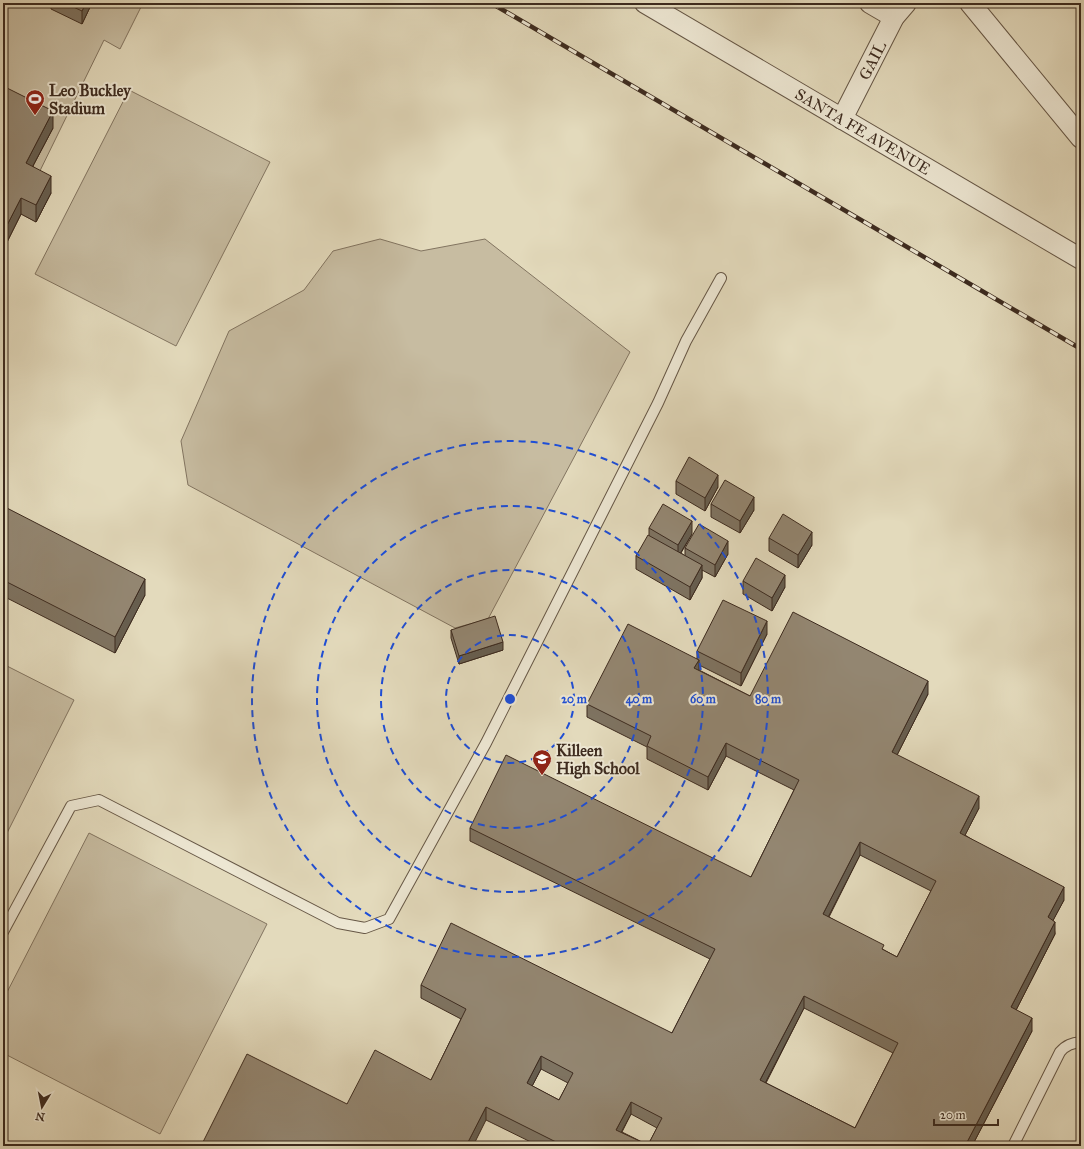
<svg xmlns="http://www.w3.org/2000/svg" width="1084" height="1149" font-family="'IM FELL Great Primer',serif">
<rect width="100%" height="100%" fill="#e3dabc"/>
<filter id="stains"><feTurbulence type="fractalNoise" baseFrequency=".005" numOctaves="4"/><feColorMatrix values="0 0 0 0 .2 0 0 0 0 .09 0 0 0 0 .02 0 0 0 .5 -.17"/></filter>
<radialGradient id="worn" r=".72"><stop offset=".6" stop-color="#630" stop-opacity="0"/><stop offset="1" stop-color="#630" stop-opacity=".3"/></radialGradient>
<g fill="#c7bca1" stroke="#827460">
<polygon points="3,3 143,3 120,49 104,40 34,183 51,193 36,222 21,214 3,250"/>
<polygon points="129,90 270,162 176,346 35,274"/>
<polygon points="380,239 421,251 485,239 630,352 488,619 455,628 188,485 181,441 229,331 304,290 333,251"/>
<polygon points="3,664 74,700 3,841"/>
<polygon points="89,833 267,924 160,1134 3,1053 3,1000"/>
</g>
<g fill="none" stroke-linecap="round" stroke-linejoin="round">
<defs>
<g id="service">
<polyline points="3,932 71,806 99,800 338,923 365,928 389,919 486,743 658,403 686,341 721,278"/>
<path d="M1013,1146l47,-94c6,-7 12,-9 21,-10"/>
</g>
<g id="minor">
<path id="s1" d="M645,3l436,256"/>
<polyline points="870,3 894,17"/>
<polyline points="970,3 1081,138"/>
<path id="s2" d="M842,119l52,-102 12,-14"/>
</g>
</defs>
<use href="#service" stroke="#665746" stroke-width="12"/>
<use href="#minor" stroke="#665746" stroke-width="22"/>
<use href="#service" stroke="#ede7d3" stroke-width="10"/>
<use href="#minor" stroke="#ede7d3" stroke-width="20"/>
<defs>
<polyline id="rail" points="491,3 1081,349"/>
</defs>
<use href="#rail" stroke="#3d2b1f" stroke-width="4.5"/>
<use href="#rail" stroke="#ede7d3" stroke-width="3" stroke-dasharray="9" stroke-linecap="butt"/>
</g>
<g fill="#7e7361" stroke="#3d2b1f" fill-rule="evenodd">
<polygon points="51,3 92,3 82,24 51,9"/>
<polygon points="3,86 53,128 33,166 51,193 36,222 21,214 3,250"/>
<polygon points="676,481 718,487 705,511 676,494"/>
<polygon points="711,504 754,510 740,533 711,517"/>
<polygon points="3,506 145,595 115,653 3,596"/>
<polygon points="649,528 692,534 681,553 685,556 685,548 728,554 715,577 702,570 702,578 690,600 636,569 636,556 649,536"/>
<polygon points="769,538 812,545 798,568 769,551"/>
<polygon points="743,581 785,587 772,611 743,594"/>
<polygon points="451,630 503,650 459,664 451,638"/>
<path d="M767,634l-26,52 -42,-21v5l51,26 178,-2 -31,61 82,53 -14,27 99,65 -11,20 2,14 -39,76 16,21 -60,115h-433l-53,-26 -139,-16 84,-24 30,-61 -40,-21v-13l251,48 38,-74 -240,-118v-13l281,49 43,-87 -68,-34 -18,34 -61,-31v-12l-60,-30v-13l110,-45v-8zM860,855l71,36 -34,66 -13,-7 -55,-33zM804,1008l89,45 -38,75 -89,-45zM541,1069l27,14 -9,17 -27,-14zM631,1114l26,14 -9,17 -26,-13z"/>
</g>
<g fill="#675e4f" stroke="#3d2b1f">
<polygon points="86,3 92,3 82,24 82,11"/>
<polygon points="53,111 53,128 26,179 26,163"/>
<polygon points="51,176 51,193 36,222 36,205"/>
<polygon points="21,198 21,214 3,250 3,233"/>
<polygon points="718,475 718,487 705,511 705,498"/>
<polygon points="754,497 754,510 740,533 740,521"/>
<polygon points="692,521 692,534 678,557 678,545"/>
<polygon points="812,532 812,545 798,568 798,555"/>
<polygon points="728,541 728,554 715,577 715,565"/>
<polygon points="702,565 702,578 690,600 690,587"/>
<polygon points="785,575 785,587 772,611 772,598"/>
<polygon points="145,579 145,595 115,653 115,637"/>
<polygon points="767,621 767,634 741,686 741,673"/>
<polygon points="503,642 503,650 459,664 459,656"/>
<polygon points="699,660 699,673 694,668"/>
<polygon points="928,681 928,694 892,765 892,752"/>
<polygon points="726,743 726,756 708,790 708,777"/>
<polygon points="979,796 979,808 960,845 960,833"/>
<polygon points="860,842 860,855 823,927 823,914"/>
<polygon points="1064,887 1064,900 1048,930 1048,917"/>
<polygon points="1055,922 1055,934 1011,1020 1011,1007"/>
<polygon points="804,996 804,1008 760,1093 760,1080"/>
<polygon points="1032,1018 1032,1031 972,1146 965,1146"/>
<polygon points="541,1056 541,1069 527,1096 527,1083"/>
<polygon points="631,1102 631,1114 616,1142 616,1130"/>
<polygon points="486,1107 486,1120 473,1146 466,1146"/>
</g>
<g fill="#938671" stroke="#3d2b1f" fill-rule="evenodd">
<polygon points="65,3 86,3 82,11"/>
<polygon points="3,86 53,111 26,163 51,176 36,205 21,198 3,233"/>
<polygon points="689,457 718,475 705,498 676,481"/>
<polygon points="725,480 754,497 740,521 711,504"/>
<polygon points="663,504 692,521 678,545 649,528"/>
<polygon points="3,506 145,579 115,637 3,580"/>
<polygon points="783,514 812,532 798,555 769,538"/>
<polygon points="699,524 728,541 715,565 685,548"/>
<polygon points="648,535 702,565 690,587 636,556"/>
<polygon points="756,558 785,575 772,598 743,581"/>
<polygon points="723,600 767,621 741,673 697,651"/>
<path d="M793,612l135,69 -36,71 87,44 -19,37 104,54 -16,30 7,5 -44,85 21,11 -67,128h-401l-78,-39 -20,39h-265l46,-92 100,50 28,-54 56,30 35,-71 -45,-24 30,-62 221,110 43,-84 -245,-121 36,-73 245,122 48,-97 -73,-37 -18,34 -61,-31 4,-10 -64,-32 41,-80 71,36 -5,8 56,28zM860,842l76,39 -39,76 -15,-8 2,-4 -61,-31zM804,996l94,47 -43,85 -95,-48zM541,1056l32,17 -14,27 -32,-17zM631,1102l31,16 -14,27 -32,-15z"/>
<polygon points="495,616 503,642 459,656 451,630"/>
</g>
<g fill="none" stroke="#1d4ed8" stroke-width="2" stroke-dasharray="7 5">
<circle cx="510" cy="699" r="64"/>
<circle cx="510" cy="699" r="129"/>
<circle cx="510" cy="699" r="193"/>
<circle cx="510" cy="699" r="258"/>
</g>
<defs>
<symbol id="stadium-pin" viewBox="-11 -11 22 30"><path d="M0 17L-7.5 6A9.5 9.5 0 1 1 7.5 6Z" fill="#8f2418" stroke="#ede7d3"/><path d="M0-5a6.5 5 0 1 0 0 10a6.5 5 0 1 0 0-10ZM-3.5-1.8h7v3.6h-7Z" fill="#fff"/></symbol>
<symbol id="school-pin" viewBox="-11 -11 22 30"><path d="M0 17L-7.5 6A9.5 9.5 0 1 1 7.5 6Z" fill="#8f2418" stroke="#ede7d3"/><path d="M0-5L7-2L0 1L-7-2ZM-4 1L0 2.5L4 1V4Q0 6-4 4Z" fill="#fff"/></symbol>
</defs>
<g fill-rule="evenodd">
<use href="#stadium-pin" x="24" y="88" width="22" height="30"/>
<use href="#school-pin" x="531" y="748" width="22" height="30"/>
</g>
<g text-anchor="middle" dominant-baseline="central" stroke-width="4" stroke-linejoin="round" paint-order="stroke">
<g font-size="16" fill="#3d2b1f" stroke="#ede7d3">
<text stroke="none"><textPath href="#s2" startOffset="66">GAIL</textPath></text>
<text stroke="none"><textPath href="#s1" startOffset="253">SANTA FE AVENUE</textPath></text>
</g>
<g font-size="16" font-weight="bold" fill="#3d2b1f" stroke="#ede7d3" text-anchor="start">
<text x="49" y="90">Leo Buckley<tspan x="49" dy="18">Stadium</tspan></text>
<text x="556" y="750">Killeen<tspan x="556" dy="18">High School</tspan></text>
</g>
</g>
<circle cx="510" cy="699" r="6" fill="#1d4ed8" stroke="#ede7d3" stroke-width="2"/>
<g font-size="12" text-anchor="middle" font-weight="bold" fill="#1d4ed8" stroke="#ede7d3" stroke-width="4" stroke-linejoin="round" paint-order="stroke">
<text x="574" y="703">20 m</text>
<text x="639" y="703">40 m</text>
<text x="703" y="703">60 m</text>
<text x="768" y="703">80 m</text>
</g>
<rect width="1084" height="1149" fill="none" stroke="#e3dabc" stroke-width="16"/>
<rect x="4" y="4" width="1076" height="1141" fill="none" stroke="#3d2b1f" stroke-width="2"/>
<rect x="8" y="8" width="1068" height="1133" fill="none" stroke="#3d2b1f"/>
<g transform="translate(42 1107) rotate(190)" stroke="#ede7d3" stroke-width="3" paint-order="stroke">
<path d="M0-3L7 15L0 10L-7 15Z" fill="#3d2b1f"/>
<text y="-6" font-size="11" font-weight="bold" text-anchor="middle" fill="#3d2b1f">N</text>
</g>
<path d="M934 1119v6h64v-6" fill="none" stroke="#3d2b1f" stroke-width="2"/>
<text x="940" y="1119" font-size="12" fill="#3d2b1f" stroke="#ede7d3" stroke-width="3" paint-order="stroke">20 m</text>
<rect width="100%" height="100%" filter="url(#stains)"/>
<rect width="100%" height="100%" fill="url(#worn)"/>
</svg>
